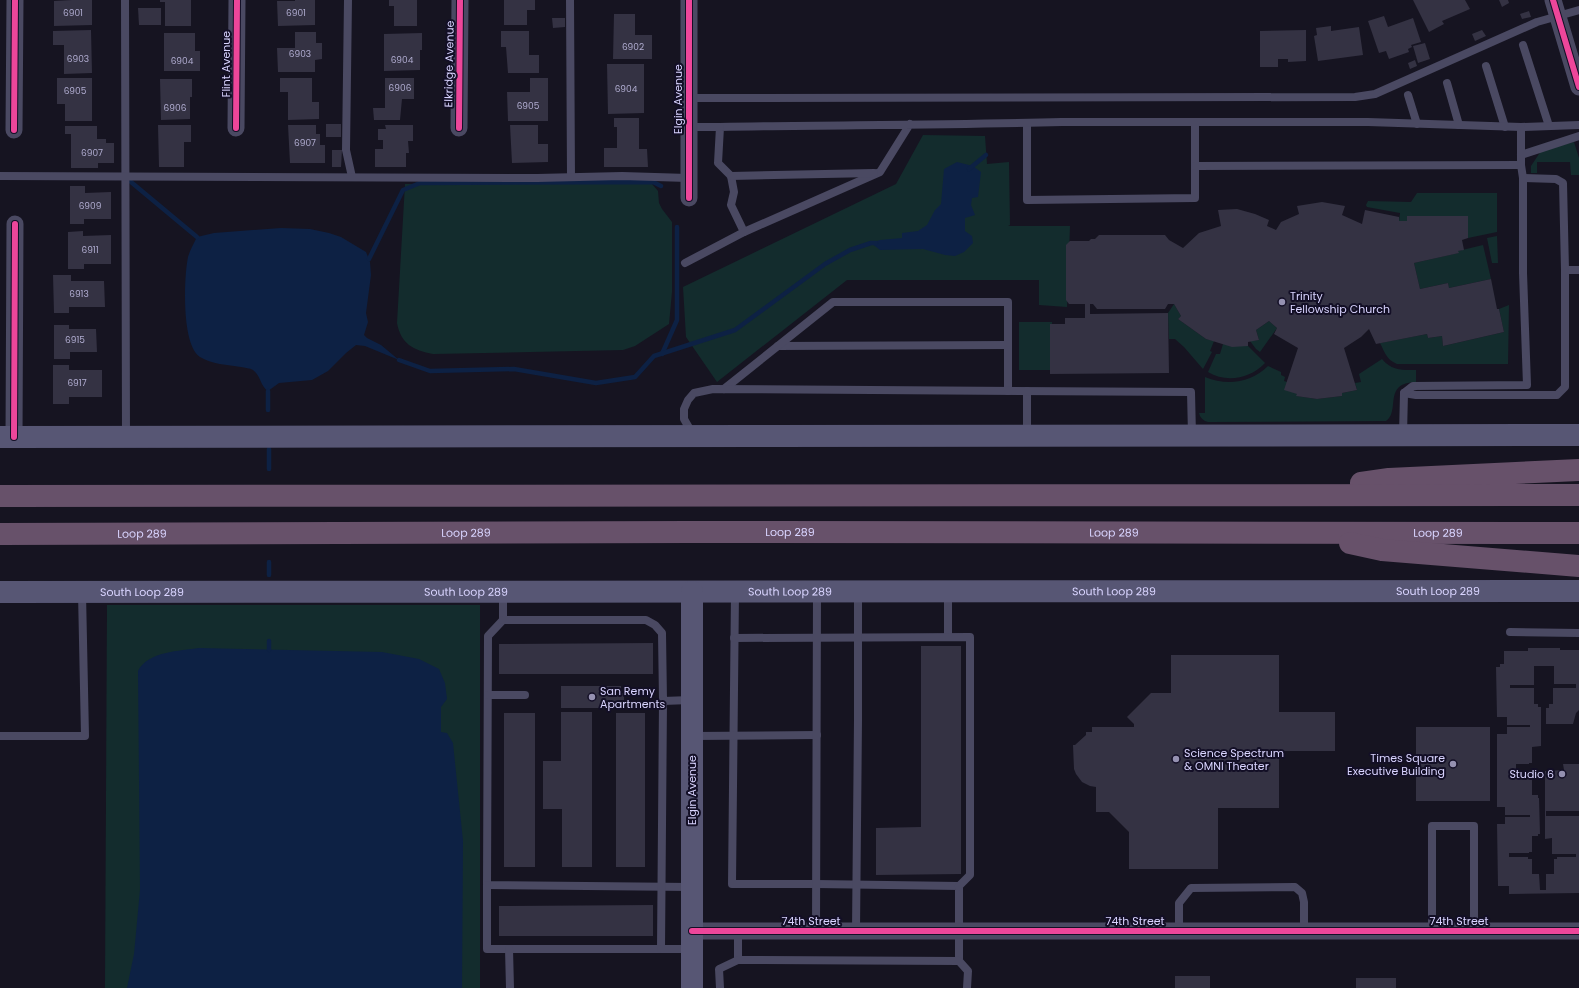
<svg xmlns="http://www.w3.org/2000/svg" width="1579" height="988" font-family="Poppins,sans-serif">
<rect width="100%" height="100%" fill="#161421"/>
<g fill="#132c2d">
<polygon points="923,135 985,136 987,164 1009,162 1010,225 1008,226 1070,226 1067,307 1039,305 1039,280 847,280 717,382 686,337 683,287 896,184"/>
<polygon points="1574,142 1579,158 1579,175 1571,175 1570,162 1537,162 1537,173 1531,173 1531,166 1541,151"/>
<path d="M405,184h247l6,7 1,12 3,6 10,13v70l-3,32 -34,22 -12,4 -190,4c-20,-4 -32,-10 -36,-31z"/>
<polygon points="1417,193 1497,193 1497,232 1468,238 1468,216 1407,216 1407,221 1399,221 1400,213 1367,207 1366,205 1368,201 1411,202"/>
<polygon points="1497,236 1498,263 1492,263 1487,238"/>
<polygon points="1483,245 1491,279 1449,288 1448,283 1420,289 1414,263 1458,253 1458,251"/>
<polygon points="1174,304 1181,316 1178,319 1206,339 1214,341 1210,351 1212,352 1203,369 1184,347 1175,339 1169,339 1168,313"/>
<path d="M1509,305l-1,59h-111c-10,-4 -12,-11 -17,-21l47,-9 1,4 14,-2 1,10 61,-14 -5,-23z"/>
<polygon points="1269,321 1277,328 1260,352 1256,349 1250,341 1259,340 1256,330"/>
<polygon points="1019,322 1052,322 1052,338 1057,370 1019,370"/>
<path d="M1223,344l25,2 17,17c-15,16 -39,20 -57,9l8,-18h4z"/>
<path d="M1382,359c10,12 20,11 34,11v12c-34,1 -15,29 -30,39l-178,1c-4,-1 -8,-4 -9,-9h6v-36c22,9 46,6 63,-11l13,6v3l4,2 -1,4 3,1 10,12v2l20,3 25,-3v-3l15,-3 -2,-7 6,-1 -2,-8z"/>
<polygon points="107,605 480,605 480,988 105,988"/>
</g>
<g fill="#0d2144">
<polygon points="957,162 973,166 981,172 978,197 972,198 971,205 975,215 965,218 965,231 972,236 973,243 964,252 955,256 945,255 923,249 880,250 871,243 880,240 902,238 902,233 918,231 927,225 935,210 941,204 944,169"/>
<path d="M281,228l29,1 19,4 12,4 25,15 4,10 1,13 -5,38 2,9 -4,13 3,3 14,7 18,15 -34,-14 -9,-1 -10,8 -18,18 -16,9 -33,3 -11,8c-8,-5 -7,-15 -15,-21 -3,-2 -8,-2 -12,-3 -13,-2 -30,-3 -41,-10 -19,-12 -16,-81 -12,-100 2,-7 6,-14 9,-20l17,-4z"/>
<path d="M199,648l183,4 37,7 20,10 6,14 2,16 -6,8v25l6,1 6,10 10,98 -1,147h-335l7,-34 6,-64 -2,-219c10,-20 42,-20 61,-23z"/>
</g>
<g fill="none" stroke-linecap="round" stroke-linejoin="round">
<g stroke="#0d2144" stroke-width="4.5">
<polyline points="969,169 986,155"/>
<polyline points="131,182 197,237"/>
<polyline points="369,259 403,190 420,183 653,182 661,186"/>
<polyline points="662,354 677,320 677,227"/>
<polyline points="399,360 430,371 514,369 596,383 635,377 654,356 735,330 825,264 850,250 871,243 876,243"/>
<polyline points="268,391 268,410"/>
<polyline points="269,449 269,469"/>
<polyline points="269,562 269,575"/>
<polyline points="269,641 269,650"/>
</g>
</g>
<g fill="#343243">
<polygon points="72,0 92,0 92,25 54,26 54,1"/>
<polygon points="160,0 191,0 191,26 165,26 165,2 160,2"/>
<polygon points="295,0 315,0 315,25 278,26 277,1 295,1"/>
<polygon points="389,0 417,0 417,26 394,26 394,6 389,6"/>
<polygon points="504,0 535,0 535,10 527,10 527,25 504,25"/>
<polygon points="1413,0 1465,0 1470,9 1442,21 1444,24 1429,32"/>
<polygon points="1499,0 1508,0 1509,3 1502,7"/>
<polygon points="138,8 161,8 161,25 139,25"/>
<polygon points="1529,11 1531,17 1522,19 1520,14"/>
<polygon points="614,14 635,14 635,35 652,35 652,59 613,59"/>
<polygon points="1384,16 1388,27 1413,18 1421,42 1411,45 1412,47 1408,49 1409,52 1389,59 1386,51 1379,53 1368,21"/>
<polygon points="552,18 565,18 565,27 553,28"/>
<polygon points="1331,26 1331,31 1359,27 1363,55 1318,61 1314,36 1317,35 1316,28"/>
<polygon points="91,30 92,73 64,74 64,45 53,45 53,31"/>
<polygon points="1306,30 1306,61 1288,62 1288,59 1278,59 1278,67 1260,67 1260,31"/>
<polygon points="1482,30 1486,36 1475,41 1472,34"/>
<polygon points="501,31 529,31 529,55 539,55 539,73 508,73 506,47 501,47"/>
<polygon points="295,32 316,32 316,43 322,43 322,59 315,60 315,72 278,72 277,48 295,48"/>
<polygon points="164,33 195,33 195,51 200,51 200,71 164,71"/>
<polygon points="422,33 422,50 420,50 420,70 384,71 384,34"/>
<polygon points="1425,43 1430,59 1418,63 1413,46"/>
<polygon points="1415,60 1417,66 1410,69 1408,63"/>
<polygon points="607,64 644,64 644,113 608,114"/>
<polygon points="57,78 92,78 92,121 65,121 65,104 57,104"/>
<polygon points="280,78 312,78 312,102 319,102 319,119 288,120 288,92 280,92"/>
<polygon points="385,78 414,78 414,99 402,99 400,120 374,120 373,108 385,108"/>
<polygon points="530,78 548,78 548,121 508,121 507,92 530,92"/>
<polygon points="160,79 192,79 192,97 190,97 190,119 161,120"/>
<polygon points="614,118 639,118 639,149 647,149 648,167 604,167 604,148 617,148 617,127 614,127"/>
<rect x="326" y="124" width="15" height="13"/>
<polygon points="158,125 191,125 191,142 184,142 184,167 159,167"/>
<polygon points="288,125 316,125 316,134 320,134 320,145 325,145 325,163 290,163"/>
<polygon points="385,125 413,125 413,141 408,141 409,153 406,153 406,167 375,167 375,149 383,149 383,140 378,140 378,129 386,129"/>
<polygon points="510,125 538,125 538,144 548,144 548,162 512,163"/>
<polygon points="65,126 97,126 97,139 106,139 106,143 114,143 114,163 98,163 98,168 71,168 71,134 65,134"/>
<polygon points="332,150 342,150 341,167 332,167"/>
<polygon points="70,186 85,186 85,193 111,192 111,219 84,219 84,224 70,224"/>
<polygon points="1322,202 1345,206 1342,215 1362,224 1365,210 1399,217 1399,221 1407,221 1407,216 1468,216 1468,238 1462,240 1464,250 1458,251 1459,253 1414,263 1420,289 1448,283 1449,288 1491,279 1497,309 1499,309 1504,332 1443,346 1442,336 1428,338 1427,334 1376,344 1369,329 1361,337 1344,348 1357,390 1342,393 1342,396 1317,399 1296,396 1297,394 1284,390 1298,348 1274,334 1277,328 1269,321 1256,330 1259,340 1248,342 1248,346 1232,347 1206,339 1178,319 1181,316 1174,304 1168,304 1165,309 1097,309 1093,304 1090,304 1090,314 1168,313 1169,373 1050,374 1050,324 1065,324 1065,318 1085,318 1085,304 1069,304 1066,300 1066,245 1070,241 1089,241 1091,239 1095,239 1099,235 1165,235 1169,240 1183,248 1199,233 1221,226 1218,210 1237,209 1255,214 1269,220 1267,226 1276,230 1281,222 1299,214 1297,206"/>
<polygon points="83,231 83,236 111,235 111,264 84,264 84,269 68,269 68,232"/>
<polygon points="53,275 71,275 71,281 104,281 105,307 69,307 69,313 54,313"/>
<polygon points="54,325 69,325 69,329 96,329 97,352 70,352 70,359 54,359"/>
<polygon points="53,365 69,365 69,370 102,370 102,397 69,397 69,404 53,404"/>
<polygon points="653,643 653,674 499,674 499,644"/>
<polygon points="921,646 961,646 961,874 876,875 876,828 921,827"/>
<polygon points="1528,648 1560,648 1560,650 1579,650 1579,710 1576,713 1573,724 1546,724 1546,708 1549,708 1549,704 1553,704 1553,688 1576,688 1576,684 1554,684 1554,666 1534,666 1534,685 1510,685 1510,688 1534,688 1534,704 1538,704 1538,707 1541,707 1541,746 1532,747 1532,763 1529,763 1529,764 1516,764 1516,777 1529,777 1529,779 1532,779 1532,795 1538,795 1538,798 1539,798 1540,834 1538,834 1538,836 1532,836 1532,852 1529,852 1529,853 1509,853 1509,857 1528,857 1528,859 1532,859 1532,874 1539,874 1540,890 1546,890 1546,874 1554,874 1554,859 1557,859 1557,857 1576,857 1576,854 1552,854 1552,838 1545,839 1545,771 1564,770 1563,764 1579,764 1579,811 1546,811 1546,816 1579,816 1579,893 1509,894 1509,886 1498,886 1497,824 1505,824 1505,817 1530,817 1530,815 1505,815 1505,807 1497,807 1497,734 1507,734 1507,727 1530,727 1530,725 1507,725 1507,717 1497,717 1496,667 1500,667 1500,664 1504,664 1504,651 1528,651"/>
<polygon points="1171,655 1279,655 1279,712 1335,712 1335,751 1279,751 1279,808 1218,808 1218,869 1129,869 1129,832 1109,812 1096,812 1096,787 1090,786 1082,782 1076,774 1074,769 1073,745 1075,745 1086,735 1086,732 1092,732 1092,727 1134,727 1134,724 1127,717 1151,693 1171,693"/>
<polygon points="561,686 621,686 621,693 624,693 624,702 621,702 621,708 561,708"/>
<polygon points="561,712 592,712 592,867 562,867 562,809 543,809 543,761 561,761"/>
<rect x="504" y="713" width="31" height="154"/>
<rect x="616" y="713" width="29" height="154"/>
<rect x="1416" y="727" width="74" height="74"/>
<polygon points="653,905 653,936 499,936 499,906"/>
<rect x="1175" y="976" width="35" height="12"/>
<rect x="1356" y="978" width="40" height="10"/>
</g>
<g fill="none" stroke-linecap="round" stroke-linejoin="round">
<g stroke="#4a4962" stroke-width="8">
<polyline points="125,0 126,436"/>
<polyline points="348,0 346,150 352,177"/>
<polyline points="570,0 571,177"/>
<polyline points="1523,45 1549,126"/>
<polyline points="1486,66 1505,127"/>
<polyline points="1447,83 1459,125"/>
<polyline points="1408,95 1417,124"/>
<polyline points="688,98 1355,97 1375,94 1537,22 1579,10"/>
<polyline points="1027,123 1027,200 1195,198 1195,123"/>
<path d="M910,124l-30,48 -136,60 -13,-27 3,-13 -3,-16 -13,-13 2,-36c114,-2 228,-2 342,-5h306l153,5 58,-2"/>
<polyline points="688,127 720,127"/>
<polyline points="1521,155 1579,136"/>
<polyline points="1195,166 1521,165"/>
<polyline points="0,176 537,178 622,176 688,178"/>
<polyline points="731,176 874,173"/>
<polyline points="685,263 744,232"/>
<polyline points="1565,270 1579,270"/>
<polyline points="778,346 1008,345"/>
<polyline points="724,389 833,302 1008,302 1008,391"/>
<polyline points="1027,391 1027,434"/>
<polyline points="1404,393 1416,395 1557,395 1565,387 1565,270 1563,183 1556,179 1523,178"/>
<polyline points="692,433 684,419 684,409 688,400 694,393 713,389 1191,392 1192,435"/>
<polyline points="1403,435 1404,393 1413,386 1527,385 1523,273 1523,178 1521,165 1521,127"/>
<polyline points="503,592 503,620 488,636 487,885 691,887"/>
<polyline points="735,592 732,884 816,884 959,886 959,961"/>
<polyline points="948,592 948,637"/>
<polyline points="503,620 646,620 655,625 662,633 663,701 690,700"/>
<polyline points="1510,632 1579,633"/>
<polyline points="734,638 970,637 970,875 959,886"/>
<polyline points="488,695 525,695"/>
<polyline points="0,736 85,736 82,593"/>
<polyline points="693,736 817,735"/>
<polyline points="487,885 487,949 661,949 663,701"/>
<polyline points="816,931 817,592"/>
<polyline points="856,931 858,720 858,592"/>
<polyline points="1179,931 1179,903 1191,888 1295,887 1302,893 1304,902 1304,931"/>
<polyline points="1432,931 1432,826 1474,826 1474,931"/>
<polyline points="509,949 510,988"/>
<polyline points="661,949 691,949"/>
<polyline points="738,960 738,931"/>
<polyline points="720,988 719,969 738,960 959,961 968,971 967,988"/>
</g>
<g stroke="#4a4962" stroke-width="17">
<polyline points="689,0 689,198"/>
<polyline points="1553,0 1579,87"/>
<polyline points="236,128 237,0"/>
<polyline points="459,128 460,0"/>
<polyline points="14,130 15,0"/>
<polyline points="14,437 15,224"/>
<polyline points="692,931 1579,931"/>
</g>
<g stroke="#575674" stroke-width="22">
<polyline points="0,437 1579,435"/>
<path id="s1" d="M0,592l1579,-1"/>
<polyline points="692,988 692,592"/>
</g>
<g stroke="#67516a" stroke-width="22">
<polyline points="1361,483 1389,479 1579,470"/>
<polyline points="0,496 1579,495"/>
<path id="s2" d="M0,534l690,-2 889,1"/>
<polyline points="1350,543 1382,550 1579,566"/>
</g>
<defs>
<g id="cycleway">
<polyline points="689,0 689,198"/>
<polyline points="1553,0 1579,87"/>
<polyline points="236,128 237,0"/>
<polyline points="459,128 460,0"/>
<polyline points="14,130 15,0"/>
<polyline points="14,437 15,224"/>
<polyline points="692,931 1579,931"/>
</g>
</defs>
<use href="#cycleway" stroke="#130f26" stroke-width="8"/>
<use href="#cycleway" stroke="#ed469a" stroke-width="6"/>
</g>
<g fill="#9591b1" stroke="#130f26" stroke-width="1.5">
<circle cx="1282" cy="302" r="4"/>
<circle cx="592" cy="697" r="4"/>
<circle cx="1176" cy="759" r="4"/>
<circle cx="1453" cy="764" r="4"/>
<circle cx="1562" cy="774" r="4"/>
</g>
<g text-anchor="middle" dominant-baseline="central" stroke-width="4" stroke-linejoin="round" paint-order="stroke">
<g font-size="9" fill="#b0acd0">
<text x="73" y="13">6901</text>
<text x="296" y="13">6901</text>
<text x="633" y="47">6902</text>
<text x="300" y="54">6903</text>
<text x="78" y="59">6903</text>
<text x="402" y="60">6904</text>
<text x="182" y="61">6904</text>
<text x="400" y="88">6906</text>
<text x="626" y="89">6904</text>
<text x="75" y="91">6905</text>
<text x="528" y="106">6905</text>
<text x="175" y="108">6906</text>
<text x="305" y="143">6907</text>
<text x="92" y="153">6907</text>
<text x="90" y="206">6909</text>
<text x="90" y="250">6911</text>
<text x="79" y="294">6913</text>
<text x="75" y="340">6915</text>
<text x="77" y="383">6917</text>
</g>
<g font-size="11" fill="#d9d4ff" stroke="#130f26">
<text transform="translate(226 64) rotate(-90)">Flint Avenue</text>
<text transform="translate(449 64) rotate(-89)">Elkridge Avenue</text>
<text transform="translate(678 99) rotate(-90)">Elgin Avenue</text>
<text stroke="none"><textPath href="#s2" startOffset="466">Loop 289</textPath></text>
<text stroke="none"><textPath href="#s2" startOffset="790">Loop 289</textPath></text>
<text stroke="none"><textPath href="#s2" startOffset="1114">Loop 289</textPath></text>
<text stroke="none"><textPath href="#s2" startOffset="1438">Loop 289</textPath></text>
<text stroke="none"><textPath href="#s2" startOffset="142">Loop 289</textPath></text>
<text stroke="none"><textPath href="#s1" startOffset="790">South Loop 289</textPath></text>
<text stroke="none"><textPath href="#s1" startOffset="1114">South Loop 289</textPath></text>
<text stroke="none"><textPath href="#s1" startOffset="1438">South Loop 289</textPath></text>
<text stroke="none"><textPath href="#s1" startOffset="142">South Loop 289</textPath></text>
<text stroke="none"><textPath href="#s1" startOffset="466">South Loop 289</textPath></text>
<text transform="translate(692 790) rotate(-90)">Elgin Avenue</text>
<text x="811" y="921">74th Street</text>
<text x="1135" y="921">74th Street</text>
<text x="1459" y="921">74th Street</text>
</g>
<g font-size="11" fill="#d9d4ff" stroke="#130f26" text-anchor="start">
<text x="1290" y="296">Trinity<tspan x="1290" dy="13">Fellowship Church</tspan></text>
<text x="600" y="691">San Remy<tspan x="600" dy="13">Apartments</tspan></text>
<text x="1184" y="753">Science Spectrum<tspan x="1184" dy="13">&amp; OMNI Theater</tspan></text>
<text x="1445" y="758" text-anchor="end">Times Square<tspan x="1445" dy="13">Executive Building</tspan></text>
<text x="1554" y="774" text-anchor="end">Studio 6</text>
</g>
</g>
</svg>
